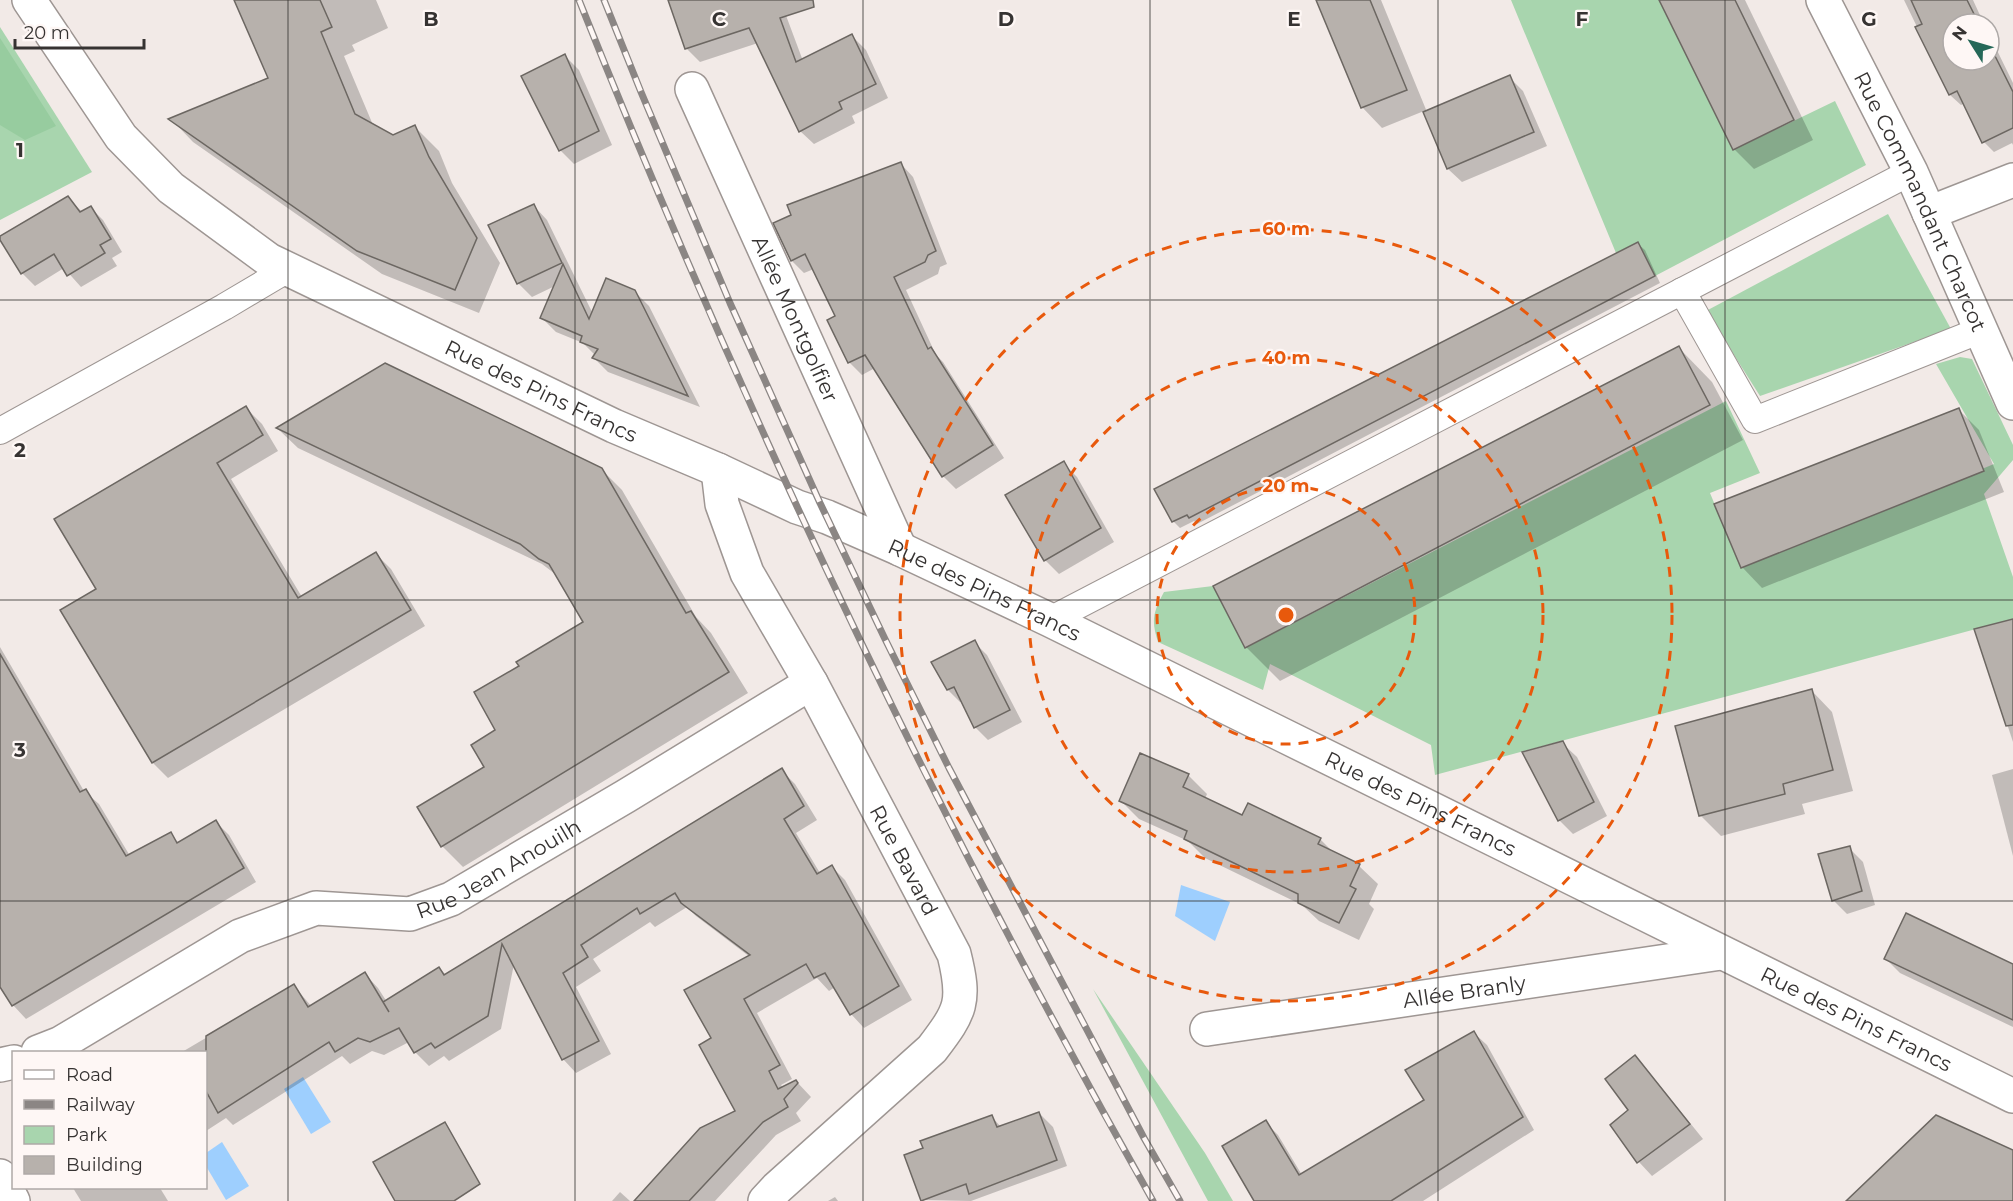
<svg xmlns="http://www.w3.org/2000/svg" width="2013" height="1201" font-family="Montserrat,sans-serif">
<rect width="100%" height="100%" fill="#f2eae7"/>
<g fill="#a8d5ae">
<polygon points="1511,0 1659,0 1733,150 1835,101 1866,165 1655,276 1638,242 1616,253"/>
<polygon points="0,27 92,172 0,220"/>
<polygon points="1888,214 1951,329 1760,396 1706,311"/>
<path d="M1960,357l12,2 41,86v15l-29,34 29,83v42l-578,156 -4,-30 -161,-81 -7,26 -105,-48c-7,-21 -5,-30 6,-50l49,-6 32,62 481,-247 34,72 -50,20 31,75 253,-104 -58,-100z"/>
<polygon points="1093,989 1205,1153 1233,1201 1208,1201"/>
</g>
<polygon fill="#97cc9f" points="0,38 56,126 25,140 0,125"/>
<g fill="#9ecffe">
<polygon points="1181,885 1230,902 1215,941 1175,916"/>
<polygon points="303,1077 331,1122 311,1134 284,1089"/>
<polygon points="222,1142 249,1186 226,1200 206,1166 206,1153"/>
</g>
<g fill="#0003">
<polygon points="235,0 376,0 388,28 352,45 355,51 344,56 373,125 393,136 415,127 439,151 452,183 500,263 479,313 382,274 193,142 171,119 270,79"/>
<polygon points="669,0 786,0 781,2 803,61 852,36 866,50 888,98 852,116 855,123 814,144 800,131 758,43 700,62 686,48"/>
<polygon points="1318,0 1381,0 1427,112 1509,77 1523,91 1547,146 1462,182 1448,169 1424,111 1382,128 1362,107"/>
<polygon points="1661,0 1745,0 1813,140 1754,169 1734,149"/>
<polygon points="1904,0 1973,0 1984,24 1953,24 1953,60 1989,60 1989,34 2013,83 2013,145 2012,143 1994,152 1984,142 1965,103 1961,105 1950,95"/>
<polygon points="565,56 579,70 612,145 574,164 560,150"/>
<polygon points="901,164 913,177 947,264 940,267 938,274 906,290 936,355 943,362 1004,458 956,489 943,476 875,368 862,375 849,362 829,321 837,316 814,269 804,273 792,261"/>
<polygon points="68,197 82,212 91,208 103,220 122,252 112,258 117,266 81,287 64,268 35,286 22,273 0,238"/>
<polygon points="534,206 547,220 593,314 634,291 649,306 700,407 608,372 594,358 596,356 583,343 556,332 542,318 555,286 532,297 518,283"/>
<polygon points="1638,244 1645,250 1660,283 1197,524 1194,521 1180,528 1173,521"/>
<polygon points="1679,348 1712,382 1743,440 1280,681 1246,647"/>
<polygon points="246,408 262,424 278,451 231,479 302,597 376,554 391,569 425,626 168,778 153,763 62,610 98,589"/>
<polygon points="1959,410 1979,430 2004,492 1762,588 1742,567"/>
<polygon points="278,429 601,469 622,490 696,617 711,633 748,693 463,867 442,846 419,808 486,767 521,667 585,622 559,577 542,564 298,448"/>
<polygon points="1063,463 1077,477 1114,542 1059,574 1045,560"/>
<polygon points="2013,620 2013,742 1976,630"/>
<polygon points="974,642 987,655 1022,722 988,740 975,727 963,701 960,702 948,690 933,663"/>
<polygon points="0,647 84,791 99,804 130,856 170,834 179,843 216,822 229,835 256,882 26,1019 13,1005 0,984"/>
<polygon points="1812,691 1832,712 1853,791 1802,804 1805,814 1721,836 1701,816 1677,727"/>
<polygon points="1562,743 1577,757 1607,816 1573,834 1559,820"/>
<polygon points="2013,769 2013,856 1992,775"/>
<polygon points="781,770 795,784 817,820 796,833 820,873 832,867 845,880 912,1000 864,1028 851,1014 835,987 829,991 817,978 757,1013 792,1079 781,1085 783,1088 796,1081 811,1097 796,1113 801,1121 776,1135 715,1201 636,1201 737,1111 713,1039 750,957 696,916 687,907 655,927 650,922 593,959 601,971 576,987 611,1054 576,1073 563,1059 514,964 501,1029 449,1061 444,1056 429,1066 415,1052 409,1042 384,1055 372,1051 350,1064 342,1056 233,1125 226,1118 206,1131 206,1052 182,1052 294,986 312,1007 365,974 378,988 387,1002 439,968 446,975"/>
<polygon points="1188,775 1207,794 1205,799 1243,817 1320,839 1334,853 1359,866 1378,884 1369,904 1374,909 1359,940 1319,921 1302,905 1205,858 1188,841 1139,819 1121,801"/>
<polygon points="1849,848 1863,862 1875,905 1847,914 1833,900"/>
<polygon points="1886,959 2013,965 2013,1027 1900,973"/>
<polygon points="1474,1033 1487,1045 1534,1130 1423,1201 1256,1201 1265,1122 1278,1135 1302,1175 1426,1101"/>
<polygon points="1635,1057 1648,1071 1703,1139 1652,1176 1639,1162 1612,1125 1630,1110"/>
<polygon points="1039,1113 1053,1127 1067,1166 971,1201 923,1200 992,1117 1001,1127"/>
<polygon points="73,1188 160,1188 168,1201 81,1201"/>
<polygon points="620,1192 630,1201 612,1201"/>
<polygon points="835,1197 838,1201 828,1201"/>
</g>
<g fill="#b7b1ac" stroke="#6c6762" stroke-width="1.5">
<polygon points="234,0 320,0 332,27 321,32 355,114 393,135 415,125 429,157 477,238 455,290 357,251 168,119 268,78"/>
<polygon points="668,0 813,0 814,7 780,18 796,62 852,34 876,84 839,102 842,109 799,132 749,28 685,49"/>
<polygon points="1316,0 1370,0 1407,90 1361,108"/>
<polygon points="1659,0 1735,0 1794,120 1733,150"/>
<polygon points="1911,0 1967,0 1979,24 1953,24 1953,60 1989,60 1989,44 2013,92 2013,128 1982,143 1957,91 1949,95 1915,27 1922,24"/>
<polygon points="565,54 599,131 559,151 521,76"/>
<polygon points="1510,75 1534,132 1447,169 1423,112"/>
<polygon points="901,162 936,251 928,255 925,262 894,277 928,349 931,347 993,445 942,477 865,355 848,363 827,320 835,316 805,254 791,261 773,223 791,215 787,205"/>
<polygon points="68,196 80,212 91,206 111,239 100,245 105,253 67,276 54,254 21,274 0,240 0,236"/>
<polygon points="534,204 562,263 517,284 488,225"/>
<polygon points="1638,242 1655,276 1189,518 1187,515 1172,522 1154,489"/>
<polygon points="563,264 589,319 606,278 635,290 688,396 592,358 598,349 580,342 582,336 540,318"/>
<polygon points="1679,346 1710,405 1245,648 1213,586"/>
<polygon points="385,363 602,468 686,613 691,611 729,672 441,847 417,807 484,767 471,745 495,730 474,692 519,666 516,662 583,622 549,564 539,559 520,544 276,428"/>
<polygon points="246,406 263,435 217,463 298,598 376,552 411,610 152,763 60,610 96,589 54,519"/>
<polygon points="1959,408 1984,471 1741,568 1714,504"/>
<polygon points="1064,461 1101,528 1044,561 1005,495"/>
<polygon points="2013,619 2013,725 2006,726 1974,629"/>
<polygon points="975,640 1010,710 974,728 954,687 947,690 931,662"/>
<polygon points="0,654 80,792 86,789 126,856 171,832 177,843 216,820 244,868 12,1006 0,987"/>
<polygon points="1812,689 1833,770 1783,784 1785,794 1699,816 1675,726"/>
<polygon points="1563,741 1594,802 1558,821 1522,752"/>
<polygon points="1140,753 1189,774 1183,787 1242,815 1248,803 1321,838 1318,844 1360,864 1350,886 1356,889 1339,923 1298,903 1298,894 1184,839 1187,831 1119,801"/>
<polygon points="782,768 804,806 784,819 817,874 832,865 899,986 850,1015 825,973 814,978 806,964 744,999 780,1065 769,1071 778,1089 796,1080 798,1083 784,1099 788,1107 763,1122 689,1201 634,1201 700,1128 735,1111 699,1045 711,1038 684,990 750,955 681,903 675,893 640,914 637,908 581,945 588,957 563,973 599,1041 562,1060 502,944 488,1016 435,1048 431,1043 414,1053 399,1028 370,1042 358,1038 335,1052 329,1042 218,1113 206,1091 206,1036 294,984 308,1007 365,972 389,1012 383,1002 439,967 444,975"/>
<polygon points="1850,846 1862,891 1832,901 1818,854"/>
<polygon points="1906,913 2013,964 2013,1020 1884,959"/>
<polygon points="1474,1031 1523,1117 1391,1201 1254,1201 1222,1146 1266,1120 1299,1175 1424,1100 1405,1070"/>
<polygon points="1635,1055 1690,1124 1637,1163 1610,1125 1628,1110 1605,1079"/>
<polygon points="1039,1112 1057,1160 969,1194 966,1184 921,1201 904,1155 923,1148 920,1141 992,1115 997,1127"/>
<polygon points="1936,1115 2013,1150 2013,1201 1846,1201"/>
<polygon points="445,1122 480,1184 454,1201 395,1201 373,1162"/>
</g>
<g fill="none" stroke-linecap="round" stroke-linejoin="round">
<defs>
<g id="lane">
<polyline points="1682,291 1755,420 1981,330"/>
<polyline points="0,431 224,307 288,269"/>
<polyline points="1050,620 1911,172"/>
</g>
<g id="street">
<path id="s1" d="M29,0l92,137 50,51 98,72 345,166 104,44 79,37 30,10 73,32 150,71 963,476"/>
<path id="s2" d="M1823,0l88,172 102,231"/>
<path id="s3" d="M692,89l208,460"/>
<polyline points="1929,213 2013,180"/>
<path id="s4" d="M718,470l4,34 25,69 64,110 143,271c12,48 7,57 -22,95l-155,139 -12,13"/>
<path id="s5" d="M1207,1029l514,-76"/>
<path id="s6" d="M38,1052l23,-9 179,-107 76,-28 94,6 41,-15 175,-103 185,-113"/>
<polyline points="0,1065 14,1062"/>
<polyline points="0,1176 13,1201"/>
</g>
</defs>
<use href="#lane" stroke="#9e9693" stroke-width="28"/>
<use href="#street" stroke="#9e9693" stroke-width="36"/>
<use href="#lane" stroke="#fff" stroke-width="26"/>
<use href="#street" stroke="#fff" stroke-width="33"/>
<defs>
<g id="rail">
<path d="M579,0c165,413 355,814 574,1201"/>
<polyline points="604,0 641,92 730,303 820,503 885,639 949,768 1144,1138 1180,1201"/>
</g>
</defs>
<use href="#rail" stroke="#8b8684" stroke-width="7"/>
<use href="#rail" stroke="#fef7f5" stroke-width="4.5" stroke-dasharray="14" stroke-linecap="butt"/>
</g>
<path fill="none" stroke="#363332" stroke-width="1.5" stroke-opacity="0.55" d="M288,0v1201M575,0v1201M863,0v1201M1150,0v1201M1438,0v1201M1725,0v1201M0,300h2013M0,600h2013M0,901h2013"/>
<g fill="none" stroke="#e8590c" stroke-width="3" stroke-dasharray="10 8">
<circle cx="1286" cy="615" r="129"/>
<circle cx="1286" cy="615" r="257"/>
<circle cx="1286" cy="615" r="386"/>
</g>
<g text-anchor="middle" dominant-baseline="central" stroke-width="4.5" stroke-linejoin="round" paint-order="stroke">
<g font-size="21" fill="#363332" stroke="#fef7f5">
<text stroke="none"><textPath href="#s2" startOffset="224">Rue Commandant Charcot</textPath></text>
<text stroke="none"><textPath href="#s3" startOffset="252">Allée Montgolfier</textPath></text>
<text stroke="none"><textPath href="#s1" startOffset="660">Rue des Pins Francs</textPath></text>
<text stroke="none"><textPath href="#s1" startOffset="1146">Rue des Pins Francs</textPath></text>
<text stroke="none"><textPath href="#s1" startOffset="1632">Rue des Pins Francs</textPath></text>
<text stroke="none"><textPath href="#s4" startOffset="435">Rue Bavard</textPath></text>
<text stroke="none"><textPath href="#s6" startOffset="508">Rue Jean Anouilh</textPath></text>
<text stroke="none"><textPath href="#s5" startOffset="260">Allée Branly</textPath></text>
<text stroke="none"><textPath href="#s1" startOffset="2118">Rue des Pins Francs</textPath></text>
</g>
</g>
<g font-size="20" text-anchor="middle" font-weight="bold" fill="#363332" stroke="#fef7f5" stroke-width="4.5" stroke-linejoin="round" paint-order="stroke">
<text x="431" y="26">B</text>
<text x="719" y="26">C</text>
<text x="1006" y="26">D</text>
<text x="1294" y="26">E</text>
<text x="1582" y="26">F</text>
<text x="1869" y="26">G</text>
<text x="20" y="157">1</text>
<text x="20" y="457">2</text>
<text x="20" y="757">3</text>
</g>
<circle cx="1286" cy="615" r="9" fill="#e8590c" stroke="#fef7f5" stroke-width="3"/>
<g font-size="18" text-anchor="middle" font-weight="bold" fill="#e8590c" stroke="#fef7f5" stroke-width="4.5" stroke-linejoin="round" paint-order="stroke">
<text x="1286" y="235">60 m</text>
<text x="1286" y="364">40 m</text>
<text x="1286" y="492">20 m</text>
</g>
<rect x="12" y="1051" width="195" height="138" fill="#fef7f5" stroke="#aea9a7" stroke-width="1.5"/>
<rect x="24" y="1070" width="30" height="9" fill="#ffffff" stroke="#aea9a7" stroke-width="1.5"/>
<text x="66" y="1081" font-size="18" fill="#363332">Road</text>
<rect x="24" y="1100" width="30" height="9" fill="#8b8684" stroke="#aea9a7" stroke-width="1.5"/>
<text x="66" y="1111" font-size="18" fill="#363332">Railway</text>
<rect x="24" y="1126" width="30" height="18" fill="#a8d5ae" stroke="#aea9a7" stroke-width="1.5"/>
<text x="66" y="1141" font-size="18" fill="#363332">Park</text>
<rect x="24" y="1156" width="30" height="18" fill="#b7b1ac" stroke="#aea9a7" stroke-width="1.5"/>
<text x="66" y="1171" font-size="18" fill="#363332">Building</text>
<g transform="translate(1971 42) rotate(307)"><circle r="28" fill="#fef7f5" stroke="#aea9a7" stroke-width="1.5"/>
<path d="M0-4.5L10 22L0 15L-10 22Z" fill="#256858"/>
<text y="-9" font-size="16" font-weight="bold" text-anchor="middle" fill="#363332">N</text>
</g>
<path d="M15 39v9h129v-9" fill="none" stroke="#363332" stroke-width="3"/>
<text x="24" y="39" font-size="18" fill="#363332" stroke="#fef7f5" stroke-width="4.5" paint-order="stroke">20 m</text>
</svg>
